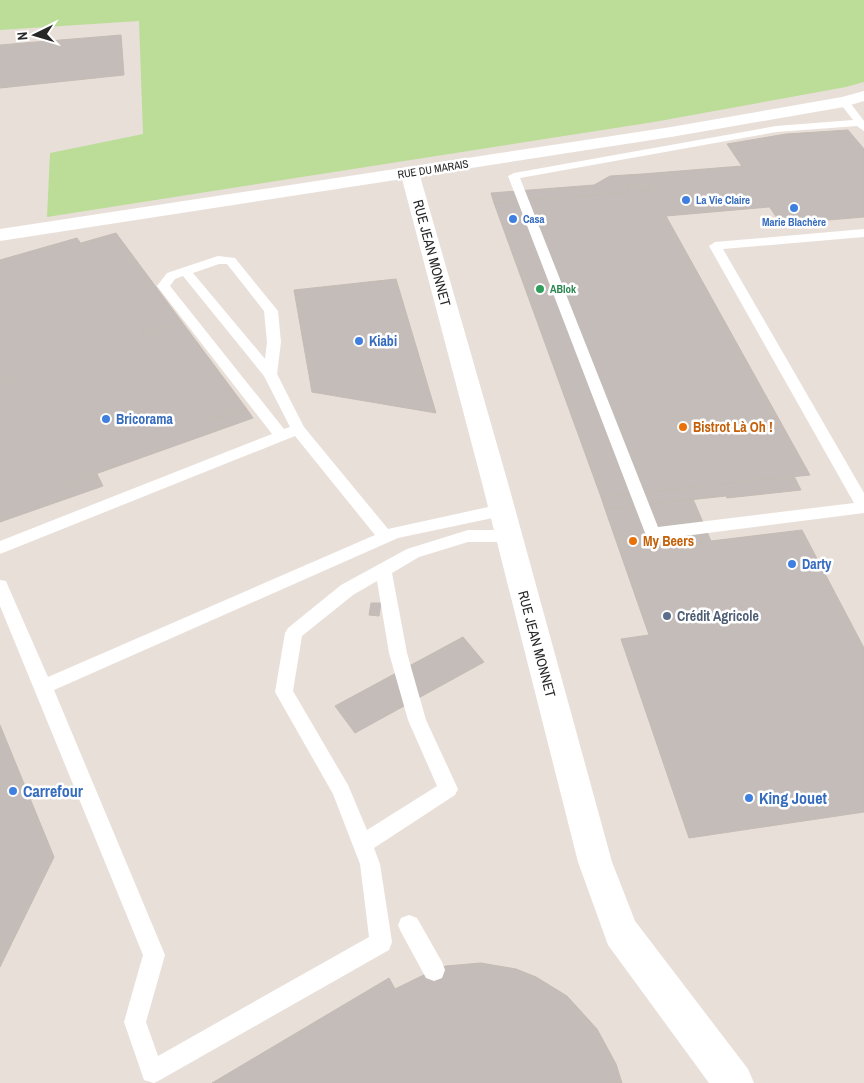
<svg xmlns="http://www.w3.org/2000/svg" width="864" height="1083" font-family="'Archivo Narrow',sans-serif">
<rect width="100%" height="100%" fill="#e9dfd9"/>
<polygon fill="#bbdd97" points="0,0 864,0 864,82 846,87 654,122 47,217 50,153 143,134 139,21 0,30"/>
<g fill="#c4bcb9" stroke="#c4bbb3">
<polygon points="121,35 124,75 0,88 0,45"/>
<polygon points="848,130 864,149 864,217 781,224 727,144 786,134"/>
<polygon points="742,166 769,207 666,216 810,475 601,497 494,203 629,192 625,185 637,184 641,191 651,190 642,174"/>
<polygon points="642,174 651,190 641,191 637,184 625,185 629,192 494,203 491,193 594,185 610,176"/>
<polygon points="116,233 182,322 145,335 81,243"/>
<polygon points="77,238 145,335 0,383 0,260"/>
<polygon points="396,279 436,413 312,392 294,290"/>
<polygon points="182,322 246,408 212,420 151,332"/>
<polygon points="151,332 212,420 246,408 253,418 0,508 0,383"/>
<polygon points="97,474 103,486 0,522 0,508"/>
<polygon points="794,476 801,490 727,498 726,496 605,509 601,497"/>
<polygon points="693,499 711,541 802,530 864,648 864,812 689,838 621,639 649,635 605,509"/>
<polygon points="371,603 381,603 379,616 369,615"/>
<polygon points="463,637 484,662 355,733 335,706"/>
<polygon points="0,725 54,857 0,967"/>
<polygon points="481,963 516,969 536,977 567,996 597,1029 616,1064 622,1083 212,1083 389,978 395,989 434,970 446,966"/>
</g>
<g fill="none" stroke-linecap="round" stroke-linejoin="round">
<g fill="#fff" fill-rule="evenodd">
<polygon points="844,99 848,100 864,121 864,131 857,126 776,132 520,178 658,527 854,503 709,246 715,242 864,229 864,237 723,249 864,493 864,513 653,540 647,538 508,176 514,173 776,126 853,120 839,102"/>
<path d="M218,256l17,2 43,53 3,31 -4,32 27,53 84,102 114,-25 6,2 2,4 -2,4 -6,2 -104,22 -344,152 111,265 -19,67 12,34 211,-119 -9,-73 -27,-70 -58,-102 10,-59 3,-5 53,-43 66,-36 61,-19h40l6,2 2,4 -2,4 -6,2h-40l-49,15 -27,16 15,80 19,67 32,69 -3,6 -81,53 6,16 12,78 -3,8 -229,130 -6,3 -10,-3 -20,-58 19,-67 -143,-349v-26l6,1 2,5 40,91 327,-142 -80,-99 -295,118v-13l272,-107 -115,-148 10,-13zM219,264h8l37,47 3,31 -2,17 -72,-86zM183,276l81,100 26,51 -6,2 -114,-143 5,-7zM377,581l12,72 19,67 29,66 -70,44 -19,-45 -55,-94 9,-55 51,-41z"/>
<polygon points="409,915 417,918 442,962 445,970 442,978 434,981 426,978 401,932 398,925 401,918"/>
</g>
<polygon fill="#fff" fill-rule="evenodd" points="864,91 864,101 844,107 671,137 420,176 508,483 612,862 635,921 748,1069 754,1083 709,1083 608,945 578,862 482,483 402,179 0,241 0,229 671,127 842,97"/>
</g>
<g fill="#3f7fe0" stroke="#fff" stroke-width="2">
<circle cx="686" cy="200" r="5"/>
<circle cx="794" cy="208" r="5"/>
<circle cx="513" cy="219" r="5"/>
<circle cx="359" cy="341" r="5"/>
<circle cx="106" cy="419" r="5"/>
<circle cx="792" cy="564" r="5"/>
<circle cx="13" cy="791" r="5"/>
<circle cx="749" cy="798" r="5"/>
</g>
<circle fill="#2e9e5b" stroke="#fff" stroke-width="2" cx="540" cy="289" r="5"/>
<g fill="#e8710a" stroke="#fff" stroke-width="2">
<circle cx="683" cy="427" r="5"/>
<circle cx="633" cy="541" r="5"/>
</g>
<circle fill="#5c6f8a" stroke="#fff" stroke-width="2" cx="667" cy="616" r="5"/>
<g text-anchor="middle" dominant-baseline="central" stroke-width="5" stroke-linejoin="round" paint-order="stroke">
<g font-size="11" fill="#272727" stroke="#fff">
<text transform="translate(433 169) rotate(-9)">RUE DU MARAIS</text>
</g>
<g font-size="11" font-weight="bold" fill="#366cbe" stroke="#fff" text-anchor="start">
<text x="696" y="200">La Vie Claire</text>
<text x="523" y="219">Casa</text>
<text x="794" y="222" text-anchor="middle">Marie Blachère</text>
</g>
<g font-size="11" font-weight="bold" fill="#27864d" stroke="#fff" text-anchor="start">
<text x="550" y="289">ABlok</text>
</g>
<g font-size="14" fill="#272727" stroke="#fff">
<text transform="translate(432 253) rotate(75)">RUE JEAN MONNET</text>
<text transform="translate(537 644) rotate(75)">RUE JEAN MONNET</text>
</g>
<g font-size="14" font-weight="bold" fill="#366cbe" stroke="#fff" text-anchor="start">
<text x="369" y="341">Kiabi</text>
<text x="116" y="419">Bricorama</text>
<text x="802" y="564">Darty</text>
</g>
<g font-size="14" font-weight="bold" fill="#c56008" stroke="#fff" text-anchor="start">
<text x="693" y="427">Bistrot Là Oh !</text>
<text x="643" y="541">My Beers</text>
</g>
<g font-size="14" font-weight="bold" fill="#4e5e75" stroke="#fff" text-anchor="start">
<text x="677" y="616">Crédit Agricole</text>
</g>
<g font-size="16" font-weight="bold" fill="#366cbe" stroke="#fff" text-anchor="start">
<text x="23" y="791">Carrefour</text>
<text x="759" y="798">King Jouet</text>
</g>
</g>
<g transform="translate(35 35) rotate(265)" stroke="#ffffff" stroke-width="4" paint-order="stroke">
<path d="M0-4L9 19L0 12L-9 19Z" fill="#272727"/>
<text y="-8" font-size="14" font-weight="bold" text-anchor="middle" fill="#272727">N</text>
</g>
</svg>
